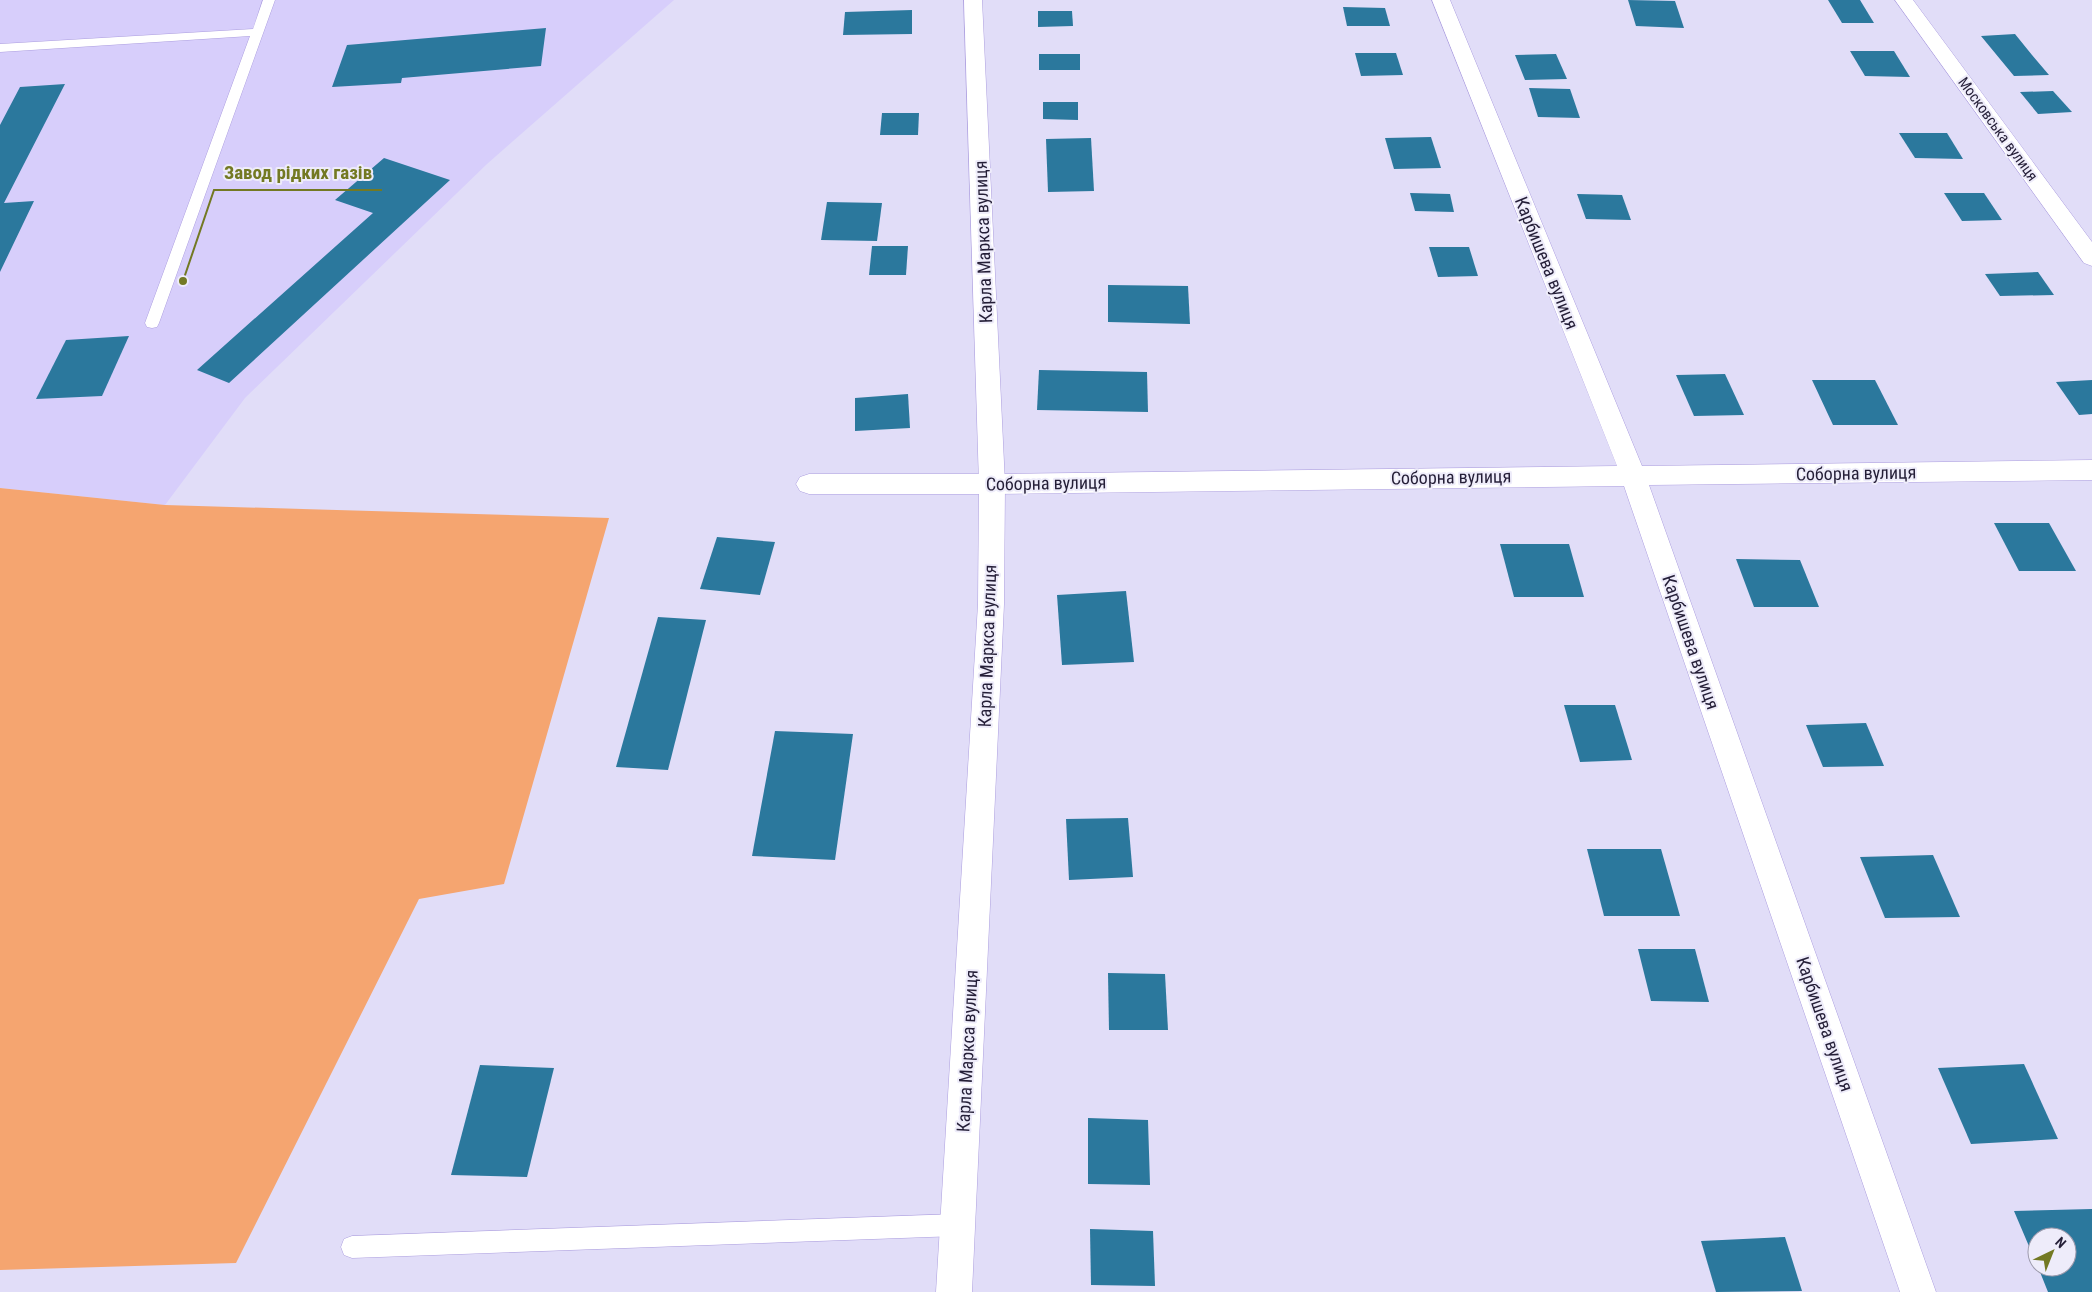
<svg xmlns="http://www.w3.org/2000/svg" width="2092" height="1292" font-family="'Roboto Condensed',sans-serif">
<rect width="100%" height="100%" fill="#e1ddf8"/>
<polygon fill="#d7cefb" points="0,0 674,0 487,164 245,398 165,505 0,488"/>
<polygon fill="#f5a570" points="0,488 165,505 609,518 504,884 419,899 236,1263 0,1270"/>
<g fill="#2b789d">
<polygon points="1628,0 1675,1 1684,28 1636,26"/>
<polygon points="1828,0 1860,0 1874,23 1842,23"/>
<polygon points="1343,7 1385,8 1390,26 1347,26"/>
<polygon points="912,10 912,34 843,35 845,12"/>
<polygon points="1038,11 1072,11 1073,26 1038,27"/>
<polygon points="546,28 541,66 402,78 401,83 332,87 347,45"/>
<polygon points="2015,34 2032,55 2049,75 2014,76 1981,36"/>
<polygon points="1850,51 1894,51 1910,77 1865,76"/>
<polygon points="1355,53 1396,53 1403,75 1361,76"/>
<rect x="1039" y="54" width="41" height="16"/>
<polygon points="1556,54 1567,79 1525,80 1515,55"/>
<polygon points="65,84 4,203 34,201 0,272 0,125 20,87"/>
<polygon points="1529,88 1570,89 1580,118 1538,117"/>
<polygon points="2053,91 2072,112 2038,114 2020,92"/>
<polygon points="1043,102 1078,102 1078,120 1043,119"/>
<polygon points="882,113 919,113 918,135 880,135"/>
<polygon points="1899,133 1947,133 1963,159 1915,158"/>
<polygon points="1431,137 1441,168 1394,169 1385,138"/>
<polygon points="1091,138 1094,191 1048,192 1046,139"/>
<polygon points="384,158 450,180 229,383 197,370 373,213 335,200"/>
<polygon points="1410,193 1450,194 1454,212 1415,211"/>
<polygon points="1944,193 1984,193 2002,220 1962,221"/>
<polygon points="1577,194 1622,195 1631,220 1586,219"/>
<polygon points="827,202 882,203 877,241 821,240"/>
<polygon points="872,246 908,246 906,275 869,275"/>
<polygon points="1429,247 1469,247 1478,276 1438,277"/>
<polygon points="2038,272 2054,295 2000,296 1985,274"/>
<polygon points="1108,285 1188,286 1190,324 1108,322"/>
<polygon points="129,336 102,396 36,399 66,340"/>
<polygon points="1039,370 1147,372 1148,412 1037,410"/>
<polygon points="1725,374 1744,415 1694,416 1676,375"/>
<polygon points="1812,380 1875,380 1898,425 1833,425"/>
<polygon points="2092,380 2092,414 2079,415 2056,382"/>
<polygon points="908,394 910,428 855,431 855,398"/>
<polygon points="1994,523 2049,523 2076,571 2019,571"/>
<polygon points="717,537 775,542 760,595 700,589"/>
<polygon points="1500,544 1569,544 1584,597 1514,597"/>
<polygon points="1736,559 1800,560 1819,607 1754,607"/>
<polygon points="1126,591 1134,662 1062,665 1057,595"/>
<polygon points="658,617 706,620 668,770 616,767"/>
<polygon points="1564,705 1615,705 1632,760 1580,762"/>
<polygon points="1866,723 1884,766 1823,767 1806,725"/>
<polygon points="775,731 853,734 835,860 752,856"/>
<polygon points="1128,818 1133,877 1069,880 1066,819"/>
<polygon points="1587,849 1661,849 1680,916 1604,916"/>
<polygon points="1933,855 1960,917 1885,918 1860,857"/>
<polygon points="1638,949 1695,949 1709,1002 1651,1001"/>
<polygon points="1108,973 1165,974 1168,1030 1109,1030"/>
<polygon points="2024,1064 2058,1139 1971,1144 1938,1068"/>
<polygon points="480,1065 554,1068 527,1177 451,1175"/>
<polygon points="1088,1118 1148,1120 1150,1185 1088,1184"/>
<polygon points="2092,1209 2092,1292 2048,1292 2038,1267 2067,1267 2067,1237 2037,1237 2037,1265 2014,1211"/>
<polygon points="1090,1229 1153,1231 1155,1286 1091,1285"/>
<polygon points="1785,1237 1802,1291 1716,1292 1701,1241"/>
</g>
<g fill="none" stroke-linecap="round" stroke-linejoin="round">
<defs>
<g id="lane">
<polygon points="263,0 275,0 159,323 157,327 152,328 147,327 145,323 250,36 0,52 0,44 253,29"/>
<polygon points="957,1214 965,1217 968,1225 965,1233 957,1236 352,1258 344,1255 341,1247 344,1239 352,1236"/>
</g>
<g id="street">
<polygon points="1432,0 1450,0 1642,466 2092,460 2092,480 1649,485 1936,1292 1900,1292 1624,486 992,494 809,494 800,491 796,484 800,477 809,474 992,474 1617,466"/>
<polygon points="1895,0 1913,0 2092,242 2092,266 2084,263"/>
</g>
<polygon id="secondary" points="964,0 982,0 1005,484 1004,604 972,1292 936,1292 978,604 979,484"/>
</defs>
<use href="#lane" stroke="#ac9edf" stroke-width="1"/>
<use href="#street" stroke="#ac9edf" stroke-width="1"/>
<use href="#secondary" stroke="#ac9edf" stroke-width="1"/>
<use href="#lane" fill="#fff" fill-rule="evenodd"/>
<use href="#street" fill="#fff" fill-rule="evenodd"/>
<use href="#secondary" fill="#fff" fill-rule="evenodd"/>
</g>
<g text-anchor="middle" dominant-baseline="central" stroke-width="4" stroke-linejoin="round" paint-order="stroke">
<g font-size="15" fill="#241e37" stroke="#eeecfa">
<text transform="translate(1998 129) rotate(54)">Московська вулиця</text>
</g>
<g font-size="18" fill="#241e37" stroke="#eeecfa">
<text transform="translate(983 242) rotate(-92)">Карла Маркса вулиця</text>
<text transform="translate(1547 263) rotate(68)">Карбишева вулиця</text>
<text transform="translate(1856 473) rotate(-1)">Соборна вулиця</text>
<text transform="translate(1451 477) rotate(-1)">Соборна вулиця</text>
<text transform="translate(1046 483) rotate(-1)">Соборна вулиця</text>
<text transform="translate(1691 642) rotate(71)">Карбишева вулиця</text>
<text transform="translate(987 646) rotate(-88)">Карла Маркса вулиця</text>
<text transform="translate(1825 1024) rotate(71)">Карбишева вулиця</text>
<text transform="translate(967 1051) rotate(-87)">Карла Маркса вулиця</text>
</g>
</g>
<path fill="none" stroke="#737923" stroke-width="2" d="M183 281L214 190H382"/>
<circle fill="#737923" stroke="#eeecfa" stroke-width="2" cx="183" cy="281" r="5"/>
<g font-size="19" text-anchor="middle" font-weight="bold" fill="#737923" stroke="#eeecfa" stroke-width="4" stroke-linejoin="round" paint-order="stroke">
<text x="298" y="179">Завод рідких газів</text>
</g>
<g transform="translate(2052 1252) rotate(43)"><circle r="24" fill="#eeecfa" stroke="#9d9aac"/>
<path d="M0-4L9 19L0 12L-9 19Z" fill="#737923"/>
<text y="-8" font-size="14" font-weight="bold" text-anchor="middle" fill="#241e37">N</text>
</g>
</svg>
